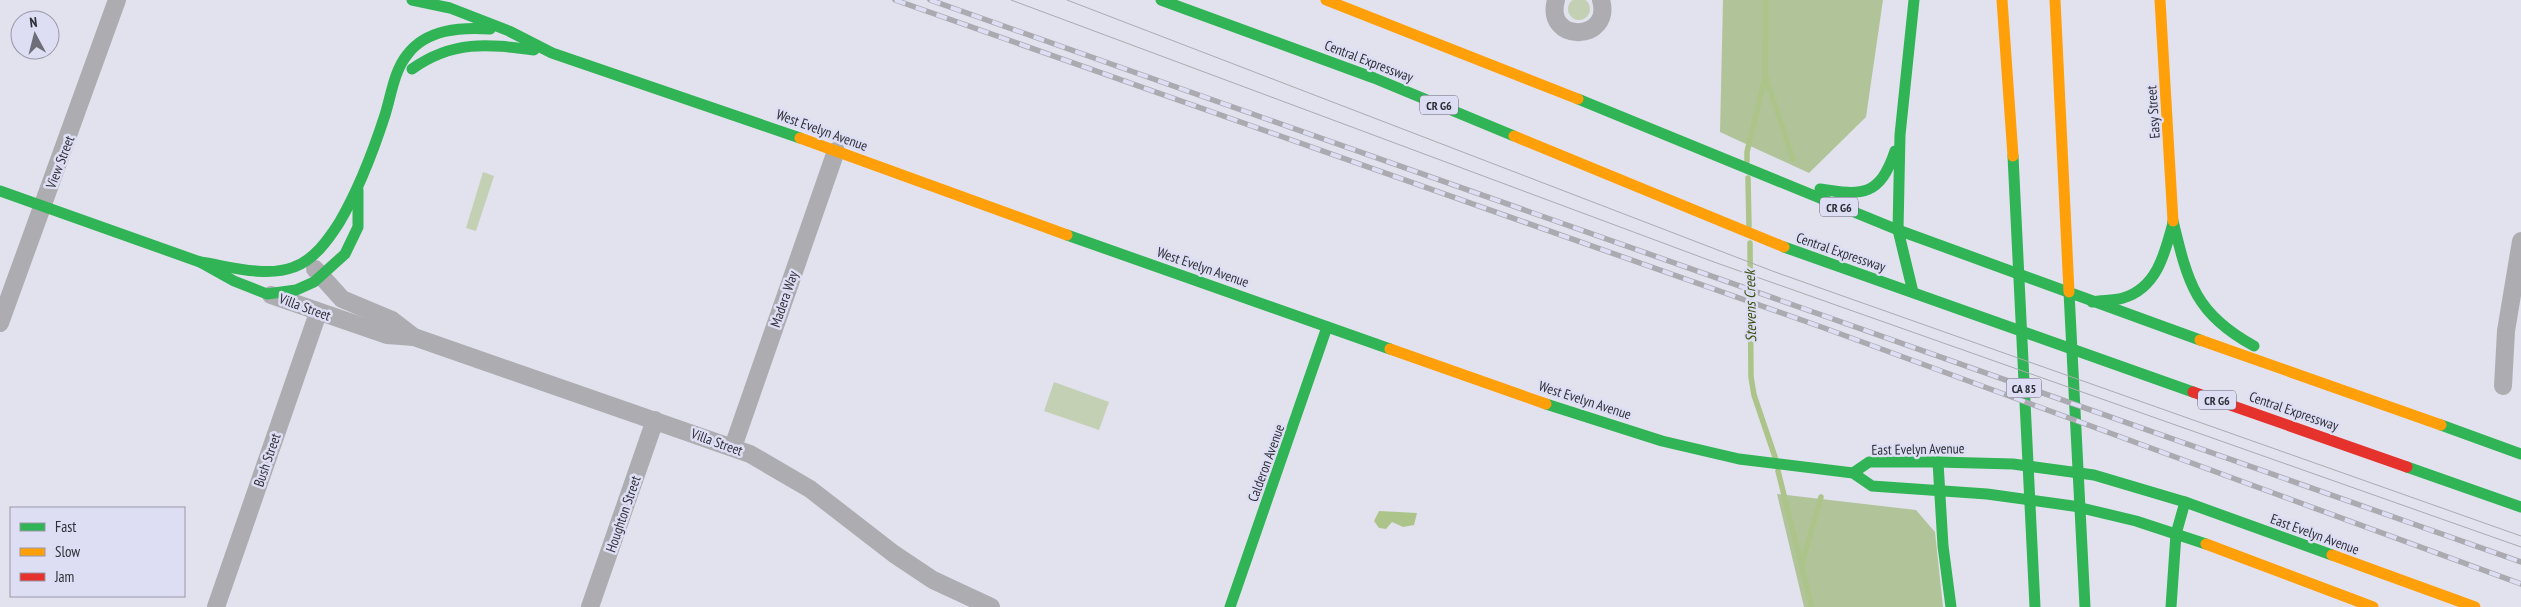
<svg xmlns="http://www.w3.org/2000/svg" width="2521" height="607" font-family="'PT Sans Narrow',sans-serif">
<rect width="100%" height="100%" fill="#e2e2ee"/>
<g fill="#c3d0b4">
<circle cx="1579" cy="9" r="11"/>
<polygon points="483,172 494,176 476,231 466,228"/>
<polygon points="1054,382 1109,402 1099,430 1044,411"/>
</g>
<g fill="#b1c499">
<polygon points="1723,0 1883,0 1866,117 1809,173 1720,132"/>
<polygon points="1777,494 1916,510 1935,532 1943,607 1804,607"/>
</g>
<polygon fill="#acc489" points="1379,511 1417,513 1414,525 1403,527 1392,522 1386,529 1379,528 1374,521"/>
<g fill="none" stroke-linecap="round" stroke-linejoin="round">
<g stroke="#acc489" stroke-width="5.5">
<polyline points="1766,78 1793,159"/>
<polyline points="1747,161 1747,152 1765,78 1766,0"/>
<polyline points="1748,178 1749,226"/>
<polyline points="1750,243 1751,377 1754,395 1775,457"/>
<polyline points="1778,471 1812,607"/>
<polyline points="1803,561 1821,497"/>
</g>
<g stroke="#acacb1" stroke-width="18">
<path d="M1556,0c-12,44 57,42 45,0"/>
<polyline points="315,269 342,299 392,320 414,337"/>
<polyline points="271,295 387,335 414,337 750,454 810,489 894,554 933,580 991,607"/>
<polyline points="0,323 117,0"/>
<polyline points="2503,386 2506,331 2521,241"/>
<polyline points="733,447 836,151"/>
<polyline points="216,607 318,313"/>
<polyline points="590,607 655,420"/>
</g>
<g stroke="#30b455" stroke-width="11">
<polyline points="412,0 450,8 509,31 552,53 800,138"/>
<polyline points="1161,0 1374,78 1514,136"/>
<path d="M412,69c41,-29 75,-25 122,-19"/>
<polyline points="1578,99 1898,230 2200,340"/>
<polyline points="2013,156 2035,607"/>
<path d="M1820,189c43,7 60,7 75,-38"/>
<polyline points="0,191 200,262 234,281 267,294 296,290 314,282 345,254 358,227 358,190"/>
<path d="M2173,221c15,62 22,93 81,125"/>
<polyline points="1067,235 1390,349"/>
<polyline points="1784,247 2193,392"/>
<path d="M200,262c28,4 66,16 94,5 20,-7 34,-27 45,-44 20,-34 34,-71 46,-108 6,-19 9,-44 22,-60 19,-26 54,-28 83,-26"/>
<polyline points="1913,292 1898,230 1900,135 1914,0"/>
<polyline points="2069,292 2085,607"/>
<path d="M2092,302c10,-2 21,-1 31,-4 34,-10 42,-45 50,-75"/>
<polyline points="1546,404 1662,441 1739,459 1853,473 1872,486 1987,494 2073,506 2136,521 2206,544"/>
<polyline points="2441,425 2521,454"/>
<polyline points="1938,462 1943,546 1951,607"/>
<polyline points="2407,467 2521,507"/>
<polyline points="1853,473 1869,462 1938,462 2013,464 2094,475 2185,502 2332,555"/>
<polyline points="1230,607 1327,327"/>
<polyline points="2171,607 2176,534 2185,502"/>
</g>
<g stroke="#ff9f0a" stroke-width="11">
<polyline points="1326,0 1578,99"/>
<polyline points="2002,0 2013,156"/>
<polyline points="2055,0 2069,292"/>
<polyline points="2160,0 2173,221"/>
<polyline points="1514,136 1784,247"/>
<polyline points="800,138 1067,235"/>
<polyline points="2200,340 2441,425"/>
<polyline points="1390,349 1546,404"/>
<polyline points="2206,544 2373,607"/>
<polyline points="2332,555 2475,607"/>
</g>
<polyline stroke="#e5322d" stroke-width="11" points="2193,392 2407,467"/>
<g stroke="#aaaab0" stroke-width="1">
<polyline points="1011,0 1714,262 2521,547"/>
<polyline points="1067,0 1775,272 2521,536"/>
</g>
<defs>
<g id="rail">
<polyline points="895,0 1827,329 2521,584"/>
<polyline points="930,0 2521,562"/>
</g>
</defs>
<use href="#rail" stroke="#aaaab0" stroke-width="5.5"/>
<use href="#rail" stroke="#dddef3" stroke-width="4" stroke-dasharray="11" stroke-linecap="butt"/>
</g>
<g text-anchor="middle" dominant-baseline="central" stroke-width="5" stroke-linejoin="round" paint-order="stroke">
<g fill="#dddef3" stroke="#636470" stroke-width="1">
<rect x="1420" y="95.5" width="38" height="19" rx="4"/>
<rect x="1820" y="197.5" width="38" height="19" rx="4"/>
<rect x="2006.5" y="378.5" width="35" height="19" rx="4"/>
<rect x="2198" y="390.5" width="38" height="19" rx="4"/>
</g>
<g font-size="12" font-weight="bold" fill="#2f2f38">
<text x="1439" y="105">CR G6</text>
<text x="1839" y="207">CR G6</text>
<text x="2024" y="388">CA 85</text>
<text x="2217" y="400">CR G6</text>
</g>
<g font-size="14" fill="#2f2f38" stroke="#dddef3">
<text transform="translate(1369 61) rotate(21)">Central Expressway</text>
<text transform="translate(2153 112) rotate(-94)">Easy Street</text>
<text transform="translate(822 130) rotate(20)">West Evelyn Avenue</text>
<text transform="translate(60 162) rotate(-69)">View Street</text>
<text transform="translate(1841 252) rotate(19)">Central Expressway</text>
<text transform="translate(1203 267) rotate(19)">West Evelyn Avenue</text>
<text transform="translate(784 299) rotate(-71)">Madera Way</text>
<text transform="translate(305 307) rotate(20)">Villa Street</text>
<text transform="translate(1585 400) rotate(18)">West Evelyn Avenue</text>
<text transform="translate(2294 411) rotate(19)">Central Expressway</text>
<text transform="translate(717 442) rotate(20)">Villa Street</text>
<text transform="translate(1918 449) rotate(-1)">East Evelyn Avenue</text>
<text transform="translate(267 460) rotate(-71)">Bush Street</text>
<text transform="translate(1266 463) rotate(-70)">Calderon Avenue</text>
<text transform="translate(623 514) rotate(-71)">Houghton Street</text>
<text transform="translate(2315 534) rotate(20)">East Evelyn Avenue</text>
</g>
<g font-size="15" font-style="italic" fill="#3a4f0f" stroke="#dddef3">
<text transform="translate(1750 306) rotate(-91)">Stevens Creek</text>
</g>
</g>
<rect x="10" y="507" width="175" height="90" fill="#dddef3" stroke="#9798a8"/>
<rect x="20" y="523" width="25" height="8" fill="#30b455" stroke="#9798a8"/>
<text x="55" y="532" font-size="15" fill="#2f2f38">Fast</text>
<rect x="20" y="548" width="25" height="8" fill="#ff9f0a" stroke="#9798a8"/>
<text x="55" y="557" font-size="15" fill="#2f2f38">Slow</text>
<rect x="20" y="573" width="25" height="8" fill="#e5322d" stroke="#9798a8"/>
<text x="55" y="582" font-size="15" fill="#2f2f38">Jam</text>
<g transform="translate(35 35) rotate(353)"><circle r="24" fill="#dddef3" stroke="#9798a8"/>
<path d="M0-4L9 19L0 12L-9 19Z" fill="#6e6e78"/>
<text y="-8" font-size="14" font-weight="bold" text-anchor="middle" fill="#2f2f38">N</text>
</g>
</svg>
